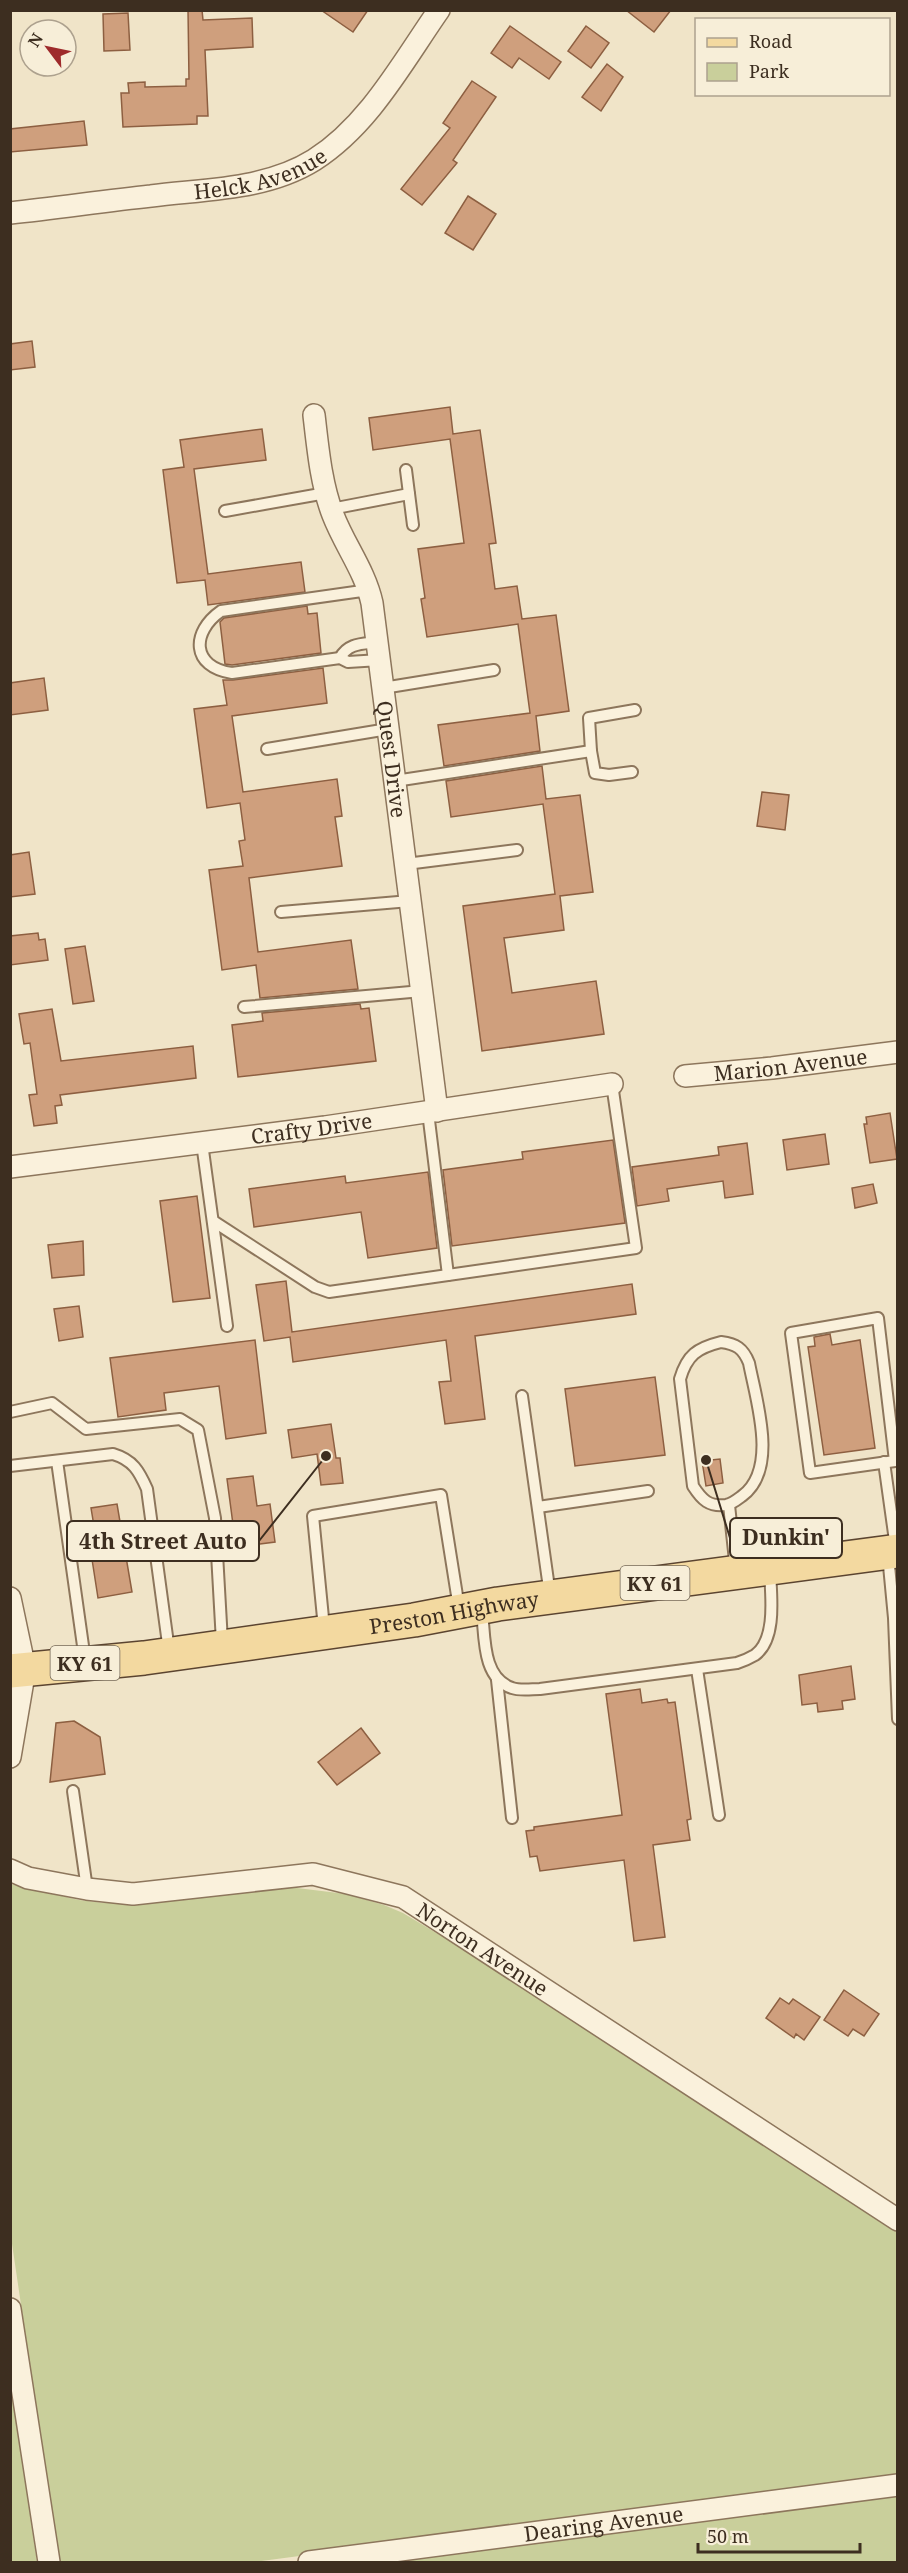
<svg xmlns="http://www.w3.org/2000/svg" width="908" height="2573" font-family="'Noto Serif',serif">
<rect width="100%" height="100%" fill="#f0e4c8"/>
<g fill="#c9cf9b">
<polygon points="10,1884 79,1900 104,1903 154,1902 289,1887 346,1894 384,1905 403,1913 483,1961 897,2232 897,2477 254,2562 59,2562 11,2237"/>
<polygon points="10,2375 37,2562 11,2562"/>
<polygon points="897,2494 897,2562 392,2562 426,2557"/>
</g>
<g fill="#cf9f7d" stroke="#8d5f41" stroke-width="1.5">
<polygon points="188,10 202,10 203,20 252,18 253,47 205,50 208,116 197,116 197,124 123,127 121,93 129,93 128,83 145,82 145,87 186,86 186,79 189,79"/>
<polygon points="321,10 368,10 353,32"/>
<polygon points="626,10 671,10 654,32"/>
<polygon points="128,13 130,50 104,51 103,14"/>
<polygon points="510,26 561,62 549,79 519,58 512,68 491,53"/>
<polygon points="586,26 609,43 591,68 568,51"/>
<polygon points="607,64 623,77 601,111 582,97"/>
<polygon points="472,81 496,97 453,160 457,163 422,205 401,189 450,128 443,123"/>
<polygon points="84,121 87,145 10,152 10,129"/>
<polygon points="468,196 496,214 473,250 445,233"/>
<polygon points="32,341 35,367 10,370 10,344"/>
<polygon points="450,407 453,434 480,430 496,543 489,544 495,589 517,586 522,619 556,615 569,711 536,716 540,751 444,766 438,725 530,713 518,624 427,637 421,599 425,598 418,549 464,543 450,439 373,450 369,418"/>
<polygon points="262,429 266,460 194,469 208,574 301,562 305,592 208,605 205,580 177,583 163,470 184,467 180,440"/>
<polygon points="307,606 308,614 317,613 321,653 232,665 225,664 220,622 224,618"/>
<polygon points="323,668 327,703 232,716 243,792 337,779 342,816 335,817 342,866 249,878 258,952 351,940 358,989 260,998 256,965 222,970 209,870 243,866 239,841 245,840 240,803 207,808 194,709 227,705 223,680 233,680"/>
<polygon points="44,678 48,710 10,715 10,683"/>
<polygon points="542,766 546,799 580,795 593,892 560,896 564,930 504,938 512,993 596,981 604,1034 482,1051 463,906 555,894 543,804 451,817 446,781"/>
<polygon points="762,792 789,795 785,830 757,826"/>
<polygon points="29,852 35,894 10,897 10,855"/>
<polygon points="38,933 39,940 45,939 48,960 10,965 10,936"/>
<polygon points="85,946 94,1001 73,1004 65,949"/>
<polygon points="360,1004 361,1009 369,1008 376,1061 238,1077 232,1025 263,1021 262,1013"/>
<polygon points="52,1009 61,1061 193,1046 196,1078 60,1095 62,1105 55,1106 57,1123 34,1126 29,1095 37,1094 30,1043 24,1044 19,1014"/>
<polygon points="890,1113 897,1159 870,1163 864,1124 867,1124 866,1117"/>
<polygon points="825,1134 829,1164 787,1170 783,1140"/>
<polygon points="613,1140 625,1223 452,1246 443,1170 523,1159 522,1152"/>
<polygon points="747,1143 753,1194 725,1198 723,1181 667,1189 669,1201 637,1206 632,1167 719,1155 718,1147"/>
<polygon points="428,1172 437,1248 368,1258 361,1212 254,1227 249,1189 345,1176 346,1183"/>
<polygon points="873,1184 877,1203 855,1208 852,1188"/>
<polygon points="197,1196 210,1298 173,1302 160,1201"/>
<polygon points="83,1241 84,1275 52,1278 48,1245"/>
<polygon points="286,1281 292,1332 632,1284 636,1314 475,1336 485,1419 445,1424 439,1382 451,1381 446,1340 293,1362 290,1337 264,1341 256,1285"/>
<polygon points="79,1306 83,1337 59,1341 54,1309"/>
<polygon points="830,1334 832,1345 860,1340 875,1448 824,1455 808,1347 815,1346 814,1337"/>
<polygon points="255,1340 266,1433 226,1439 219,1386 164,1393 166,1410 118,1417 110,1358"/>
<polygon points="655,1377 665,1455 575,1466 565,1389"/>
<polygon points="331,1424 336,1458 340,1458 343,1483 321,1485 317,1454 292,1458 288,1430"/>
<polygon points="720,1459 723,1483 706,1486 702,1461"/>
<polygon points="253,1476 257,1506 270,1504 275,1542 236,1547 227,1479"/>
<polygon points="117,1504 132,1592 98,1598 87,1527 94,1526 91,1508"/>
<polygon points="851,1666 855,1699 842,1701 843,1709 818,1712 817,1703 802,1705 799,1675"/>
<polygon points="640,1689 642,1703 667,1699 668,1703 675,1702 691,1819 687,1820 690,1840 653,1845 665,1937 634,1941 624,1860 540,1871 537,1856 530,1857 526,1831 534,1830 534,1827 622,1815 606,1694"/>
<polygon points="74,1721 100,1737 105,1774 50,1782 56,1723"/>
<polygon points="361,1728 380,1753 337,1785 318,1762"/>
<polygon points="844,1990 879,2014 864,2036 853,2029 848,2036 824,2020"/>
<polygon points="780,1998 789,2004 793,1999 820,2017 804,2040 796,2034 794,2038 766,2018"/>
</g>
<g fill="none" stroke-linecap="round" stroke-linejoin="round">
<defs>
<g id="service">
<polyline points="406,470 413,525"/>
<polyline points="331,509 409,494"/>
<polyline points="225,511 326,493"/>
<path d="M369,590l-148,21c-30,21 -30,56 11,62l108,-15 8,4 32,-2"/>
<path d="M340,658c8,-15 22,-14 37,-16"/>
<polyline points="383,688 494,670"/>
<polyline points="267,749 388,729"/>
<polyline points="591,751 595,773 609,775 632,772"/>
<polyline points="395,781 591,751 589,718 635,710"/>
<polyline points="406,864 517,850"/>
<polyline points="281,912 410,901"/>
<polyline points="244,1007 422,991"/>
<polyline points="202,1143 227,1326"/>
<polyline points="213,1221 315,1287 329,1292 448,1275 428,1112"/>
<polyline points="448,1275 636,1248 612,1084"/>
<polygon points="878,1318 895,1461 810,1473 791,1333"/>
<path d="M721,1342c15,2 22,6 28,21 7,37 30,106 -7,133 -4,3 -10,8 -16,9 -17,2 -24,-5 -33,-19l-13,-107c7,-24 17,-31 41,-37z"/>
<polyline points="522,1396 550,1595"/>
<polyline points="10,1412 52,1403 86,1429 180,1419 198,1430 215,1518 222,1642"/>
<polyline points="57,1461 85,1660"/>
<polyline points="884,1462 896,1548"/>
<path d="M10,1466l103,-12c20,6 26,17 34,35l22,162"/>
<polyline points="729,1505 736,1570"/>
<polyline points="538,1507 648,1491"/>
<polyline points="888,1555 894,1618 898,1719"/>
<path d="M482,1611c3,26 0,67 30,77 8,3 20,1 28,1l197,-26c6,-2 13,-5 18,-8 22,-16 16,-60 15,-83"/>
<polyline points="324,1628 313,1516 441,1495 459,1608"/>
<polyline points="697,1669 719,1815"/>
<polyline points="497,1680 512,1818"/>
<polyline points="73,1791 87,1889"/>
</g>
<g id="minor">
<path id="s1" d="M10,213c47,-5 94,-12 141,-17 54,-7 115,-6 163,-36 55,-35 88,-97 125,-150"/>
<path id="s2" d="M314,415c4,34 7,69 19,100 12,31 32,56 39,88l65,508"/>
<path id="s3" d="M685,1076l87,-8 126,-16"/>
<path id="s4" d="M10,1167l315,-40 287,-43"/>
<polyline points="10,1598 25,1669 10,1757"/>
<path id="s5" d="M10,1870l18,8 59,11 46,5 180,-20 90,23 495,323"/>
<polyline points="10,2309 49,2562"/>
<path id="s6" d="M309,2562l589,-77"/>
</g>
<g id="primary">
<path id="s7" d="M10,1671l134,-13 270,-38 84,-16 400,-53"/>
</g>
</defs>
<use href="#service" stroke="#8d765c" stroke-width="14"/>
<use href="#minor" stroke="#8d765c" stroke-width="24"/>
<use href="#primary" stroke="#5b4430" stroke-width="36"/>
<use href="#service" stroke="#faf1dc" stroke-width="10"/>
<use href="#minor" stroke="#faf1dc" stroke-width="21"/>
<use href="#primary" stroke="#f3d9a0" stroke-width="33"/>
</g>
<g text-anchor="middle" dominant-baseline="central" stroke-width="5" stroke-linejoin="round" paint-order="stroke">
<g fill="#f7eed8" stroke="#756857" stroke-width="1.5">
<rect x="620.5" y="1566" width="69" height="34" rx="4.5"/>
<rect x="50.5" y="1646" width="69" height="34" rx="4.5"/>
</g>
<g font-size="20" font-weight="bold" fill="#3d2e20">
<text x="655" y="1583">KY 61</text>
<text x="85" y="1663">KY 61</text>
</g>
<g font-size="21" fill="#3d2e20" stroke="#f7eed8">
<text stroke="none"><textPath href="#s1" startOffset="254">Helck Avenue</textPath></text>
<text stroke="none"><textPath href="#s2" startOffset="356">Quest Drive</textPath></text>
<text stroke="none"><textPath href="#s3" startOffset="106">Marion Avenue</textPath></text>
<text stroke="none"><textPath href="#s4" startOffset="304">Crafty Drive</textPath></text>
<text stroke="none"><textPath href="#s7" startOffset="448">Preston Highway</textPath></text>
<text stroke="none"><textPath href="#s5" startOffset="495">Norton Avenue</textPath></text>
<text stroke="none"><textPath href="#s6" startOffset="297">Dearing Avenue</textPath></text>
</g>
</g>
<path fill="none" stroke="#3d2e20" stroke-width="2" d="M706 1460L730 1538M326 1456L259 1541"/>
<g fill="#3d2e20" stroke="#f7eed8" stroke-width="2">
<circle cx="706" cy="1460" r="6"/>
<circle cx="326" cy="1456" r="6"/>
</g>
<g fill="#f7eed8" stroke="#3d2e20" stroke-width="2">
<rect x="730" y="1518" width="112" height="40" rx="6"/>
<rect x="67" y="1521" width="192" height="40" rx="6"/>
</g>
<g font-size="22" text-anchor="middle" font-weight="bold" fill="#3d2e20">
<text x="786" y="1545">Dunkin'</text>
<text x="163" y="1549">4th Street Auto</text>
</g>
<rect width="908" height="2573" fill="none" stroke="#3d2e20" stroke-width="24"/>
<rect x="695" y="18" width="195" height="78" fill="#f7eed8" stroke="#ada18e" stroke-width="1.5"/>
<rect x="707" y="38" width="30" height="9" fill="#f3d9a0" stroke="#ada18e" stroke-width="1.5"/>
<text x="749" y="48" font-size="18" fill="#3d2e20">Road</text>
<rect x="707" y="63" width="30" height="18" fill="#c9cf9b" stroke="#ada18e" stroke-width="1.5"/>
<text x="749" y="78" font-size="18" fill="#3d2e20">Park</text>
<g transform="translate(48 48) rotate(302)"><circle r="28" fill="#f7eed8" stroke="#ada18e" stroke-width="1.5"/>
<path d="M0-4.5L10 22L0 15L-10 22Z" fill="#9e2a2b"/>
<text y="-9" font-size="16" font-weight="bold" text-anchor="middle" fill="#3d2e20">N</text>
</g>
<path d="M698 2543v9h162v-9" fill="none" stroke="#3d2e20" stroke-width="3"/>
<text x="707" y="2543" font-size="18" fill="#3d2e20" stroke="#f7eed8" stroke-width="4.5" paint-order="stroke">50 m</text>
</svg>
